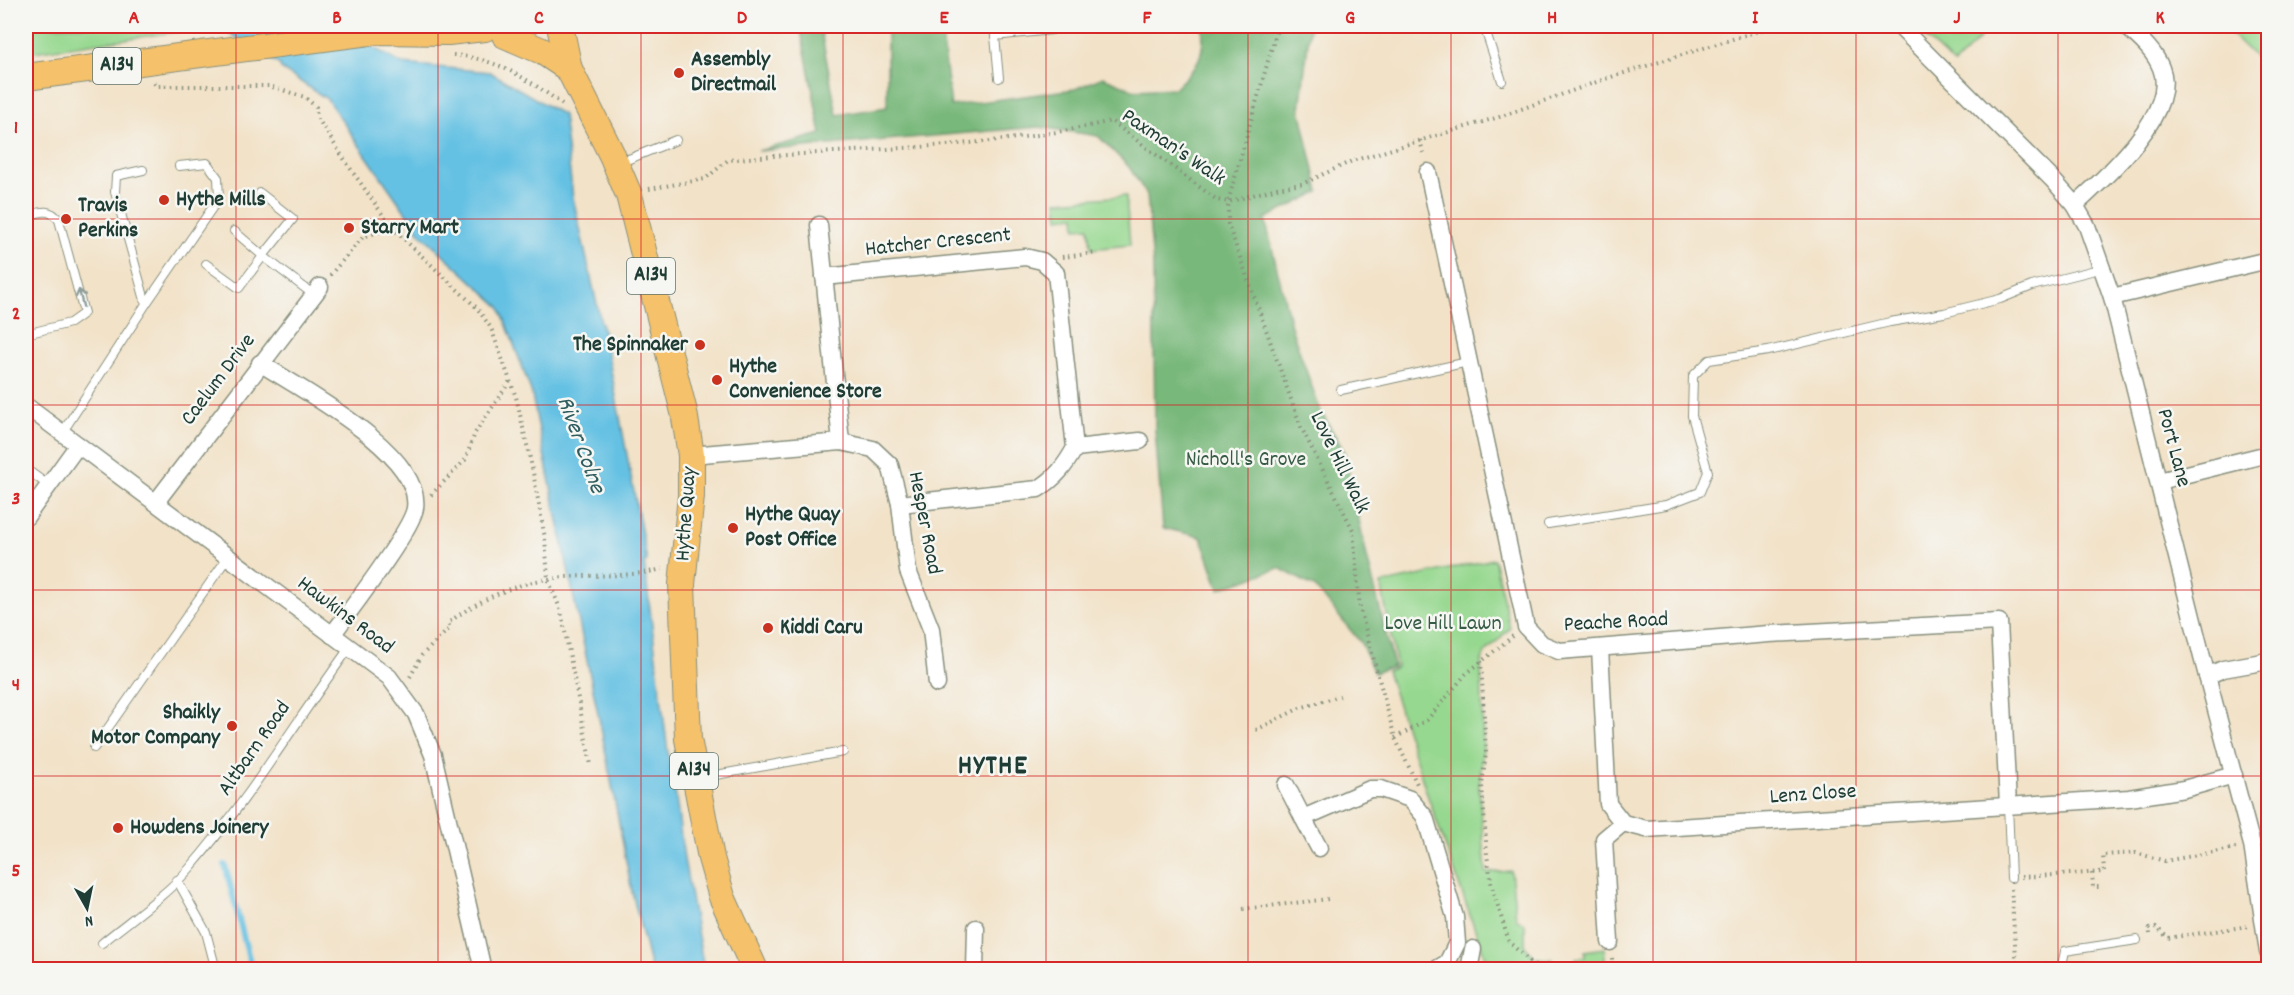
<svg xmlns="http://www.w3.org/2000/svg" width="2294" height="995" font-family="Dekko,sans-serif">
<rect width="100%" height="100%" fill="#f6f6f2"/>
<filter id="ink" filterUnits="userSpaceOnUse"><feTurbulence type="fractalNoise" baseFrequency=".0167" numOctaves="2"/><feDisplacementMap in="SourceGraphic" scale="12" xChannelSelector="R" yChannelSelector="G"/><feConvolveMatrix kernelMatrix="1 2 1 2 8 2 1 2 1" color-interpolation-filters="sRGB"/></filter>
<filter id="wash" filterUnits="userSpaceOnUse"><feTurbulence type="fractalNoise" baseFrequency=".008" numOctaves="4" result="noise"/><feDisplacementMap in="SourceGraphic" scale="24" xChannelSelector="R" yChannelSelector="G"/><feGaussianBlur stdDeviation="1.35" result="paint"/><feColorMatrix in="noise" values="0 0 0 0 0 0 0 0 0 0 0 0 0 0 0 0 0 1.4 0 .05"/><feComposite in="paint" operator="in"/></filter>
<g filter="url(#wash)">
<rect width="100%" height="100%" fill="#f2e2c8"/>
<g fill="#96d88f" stroke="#5a8a62" stroke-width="1.5">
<polygon points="26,26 191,26 198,29 26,53"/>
<polygon points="1913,26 1992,26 1954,64"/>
<polygon points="2223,26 2268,26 2268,108 2256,65 2259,61"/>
<polygon points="1126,196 1130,245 1091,249 1089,227 1076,228 1075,216 1059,218 1057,201"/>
<polygon points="1494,559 1510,628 1485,653 1481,662 1483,748 1479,788 1486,873 1511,871 1516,918 1525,924 1525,946 1535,958 1552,959 1553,966 1576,964 1576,958 1585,957 1585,951 1604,948 1606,969 1489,969 1427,794 1387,671 1397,667 1381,584"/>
</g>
<path fill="#78b87a" stroke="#4c7a57" stroke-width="1.5" d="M800,26h20l17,89 50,-8v-81h51l3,2 10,78 124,-17 28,-12 32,13 40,-2c21,-20 31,-31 27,-62h108l-10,83 19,83 -54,27 27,111 28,80 24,41 23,106 27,109 -20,7 -13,-30 -46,-56 -36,-19 -60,21 -18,-52 -38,-9 -8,-98 -2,-165 -6,-70 -18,-28 -31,-31 -59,-9 -281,24 63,-17z"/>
<polygon fill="#65c1e3" stroke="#427f8c" stroke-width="1.5" points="218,26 336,26 402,64 490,72 563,115 573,198 607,349 647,561 644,562 670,768 672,768 684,859 704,969 651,969 632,892 601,728 531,391 500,307 420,233 327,99 281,69 280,65"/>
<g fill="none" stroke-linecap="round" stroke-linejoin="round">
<polyline stroke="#65c1e3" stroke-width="6" points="225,865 252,970"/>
</g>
</g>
<g filter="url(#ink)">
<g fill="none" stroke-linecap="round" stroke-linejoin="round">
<defs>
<g id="service">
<polyline points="994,26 999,78"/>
<polyline points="1484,26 1502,81"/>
<polyline points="995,36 1052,30"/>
<polyline points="619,163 676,140"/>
<path d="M26,216c14,-4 23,-9 33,4l25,93 -14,10 -44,11"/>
<polyline points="234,231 263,256 293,219 260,193"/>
<polyline points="206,264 239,288 263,256 314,295"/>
<polyline points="146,304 219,198 218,178 207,163 179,166"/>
<polyline points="1341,390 1468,362"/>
<polyline points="62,433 146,304 115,192 116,176 143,170"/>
<polyline points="26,469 48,485"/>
<polyline points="1548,524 1666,505 1700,492 1708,472 1692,416 1693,376 1709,360 1768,351 1890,322 1944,313 2000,299 2032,286 2103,268"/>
<polyline points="94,748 228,557"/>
<polyline points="699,778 843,752"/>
<polyline points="2008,805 2011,878"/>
<polyline points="177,880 206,932 216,970"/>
<path d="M102,943c28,-23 63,-47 87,-74 60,-69 107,-148 161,-222"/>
<polyline points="2061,970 2065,951 2137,940"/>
</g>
<g id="minor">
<polyline points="1899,26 2052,179 2075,205 2087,226 2112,297 2202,657 2252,845 2268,952"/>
<polyline points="1428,172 1526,627 1542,644 1559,651 1769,634 1999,622 2008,805"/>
<path d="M2075,205c30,-27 104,-93 86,-137 -7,-18 -22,-30 -35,-42"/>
<polyline points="819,225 841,442"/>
<path d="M824,277l201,-20 17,4 14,12 19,175c-10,18 -19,30 -37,41l-138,15"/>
<polyline points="2112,297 2268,260"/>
<path d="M260,363c40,26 163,90 155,145 -3,22 -67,105 -83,127"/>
<polyline points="26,406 389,677 416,714 433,755 483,970"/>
<polyline points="1075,448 1140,441"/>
<polyline points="691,455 841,442 873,449 890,465 900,504 908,571 931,629 937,684"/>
<polyline points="2159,481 2268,454"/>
<polyline points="156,502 320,287"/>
<polyline points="26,517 78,445"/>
<polyline points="1600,648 1608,804 1623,823 1646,829 2129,798 2184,789 2234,775"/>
<polyline points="2207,676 2223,669 2268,661"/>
<polyline points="1286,785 1303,818 1370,789 1381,789 1410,799 1425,817 1455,917 1457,943 1447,963 1435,970"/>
<polyline points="1303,818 1319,848"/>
<polyline points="1610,942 1604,839 1623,823"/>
<polyline points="975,970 976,928"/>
<polyline points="1469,970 1473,949"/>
</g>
<g id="primary">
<polyline points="560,26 569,69 612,155 629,195 684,412 691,455 691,496 682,584 688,739 711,858 722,897 755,970"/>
<polyline points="505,35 542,51 569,69"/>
<polyline points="26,77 377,31 448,32 485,28"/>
</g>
</defs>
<use href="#service" stroke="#88907e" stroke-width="10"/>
<use href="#minor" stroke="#88907e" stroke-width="19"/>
<use href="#primary" stroke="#88907e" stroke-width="28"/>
<g stroke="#88907e" stroke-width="4" stroke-dasharray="1.5 4.5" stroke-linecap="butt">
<polyline points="1278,26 1228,202 1228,224 1301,427 1353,530 1360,609 1395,738 1417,784"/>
<polyline points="2260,26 2268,34"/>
<path d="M453,55c43,3 75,24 109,49"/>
<polyline points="154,83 157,86 269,86 305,97 316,107 318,119 348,165 392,228 477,308 491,328 516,397 532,467 545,538 548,579 561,611 591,765"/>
<polyline points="1420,140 1424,156"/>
<path d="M649,189l56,-10 23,-19c127,-13 259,-9 383,-39l106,79 11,2 49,-14 25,-4 50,-23 147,-44 106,-38 169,-53"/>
<polyline points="1062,257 1097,253"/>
<polyline points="330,275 363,237 392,228"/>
<polyline points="431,495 465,460 475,433 510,381"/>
<polyline points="1481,661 1486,753 1482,785 1487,855 1492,887 1509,942 1539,970"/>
<path d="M410,677l12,-22 28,-27 -2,-5c27,-21 65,-39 100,-44 38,-6 76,0 114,-10"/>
<polyline points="1256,730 1300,708 1340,696"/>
<polyline points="1395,738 1427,720 1466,674 1513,636"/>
<polyline points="2092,873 2093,887 2101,887"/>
<polyline points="2021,877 2104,872 2103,855 2136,853 2165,861 2236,848"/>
<polyline points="2011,889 2017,970"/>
<polyline points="1243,909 1329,899"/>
<polyline points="2150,934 2149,928 2156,927 2168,938 2249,926"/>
<polyline points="1612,958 1613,970"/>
</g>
<use href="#service" stroke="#fff" stroke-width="8"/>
<use href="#minor" stroke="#fff" stroke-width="16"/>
<use href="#primary" stroke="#f5c16b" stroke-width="26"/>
</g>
<defs><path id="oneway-shaft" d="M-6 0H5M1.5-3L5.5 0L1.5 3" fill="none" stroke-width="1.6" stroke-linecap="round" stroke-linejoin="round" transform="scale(1.5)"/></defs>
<use stroke="#8f9e9a" href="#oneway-shaft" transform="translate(81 298) rotate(-104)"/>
</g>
<path fill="none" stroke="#d62828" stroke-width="1.5" stroke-opacity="0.55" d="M236,26v944M438,26v944M641,26v944M843,26v944M1046,26v944M1248,26v944M1451,26v944M1653,26v944M1856,26v944M2058,26v944M26,219h2242M26,405h2242M26,590h2242M26,776h2242"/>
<g fill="#c8321e" stroke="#f6f6f2" stroke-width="2">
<circle cx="679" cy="73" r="6"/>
<circle cx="164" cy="200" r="6"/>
<circle cx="66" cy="219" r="6"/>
<circle cx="349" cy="228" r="6"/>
<circle cx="700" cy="345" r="6"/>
<circle cx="717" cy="380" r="6"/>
<circle cx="733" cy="528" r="6"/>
<circle cx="768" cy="628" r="6"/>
<circle cx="232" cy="726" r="6"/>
<circle cx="118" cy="828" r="6"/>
</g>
<g text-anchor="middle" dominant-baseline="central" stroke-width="5" stroke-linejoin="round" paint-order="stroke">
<g fill="#f6f6f2" stroke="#60746d" stroke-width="1.5">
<rect x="93" y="48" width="48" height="36" rx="4.5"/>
<rect x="627" y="258" width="48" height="36" rx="4.5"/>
<rect x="670" y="753" width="48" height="36" rx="4.5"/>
</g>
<g font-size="21" font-weight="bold" fill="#1f3d34">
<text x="117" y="66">A134</text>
<text x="651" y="276">A134</text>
<text x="694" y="771">A134</text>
</g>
<g font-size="22" font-weight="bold" fill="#1f3d34" stroke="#f6f6f2" text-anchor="start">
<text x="691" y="60">Assembly<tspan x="691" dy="25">Directmail</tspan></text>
<text x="176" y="200">Hythe Mills</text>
<text x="78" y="206">Travis<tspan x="78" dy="25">Perkins</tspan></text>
<text x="361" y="228">Starry Mart</text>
<text x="688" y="345" text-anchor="end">The Spinnaker</text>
<text x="729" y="367">Hythe<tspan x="729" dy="25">Convenience Store</tspan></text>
<text x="745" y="515">Hythe Quay<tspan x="745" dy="25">Post Office</tspan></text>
<text x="780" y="628">Kiddi Caru</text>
<text x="220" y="713" text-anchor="end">Shaikly<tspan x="220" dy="25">Motor Company</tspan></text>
<text x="130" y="828">Howdens Joinery</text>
</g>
<g font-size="22" fill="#1f3d34" stroke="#f6f6f2">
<text transform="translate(1173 148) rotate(34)">Paxman's Walk</text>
<text transform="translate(938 243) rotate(-6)">Hatcher Crescent</text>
<text transform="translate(219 380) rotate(-53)">Caelum Drive</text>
<text transform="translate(2173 448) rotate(75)">Port Lane</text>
<text transform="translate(1339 463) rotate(64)">Love Hill Walk</text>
<text transform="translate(687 514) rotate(-86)">Hythe Quay</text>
<text transform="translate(924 523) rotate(79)">Hesper Road</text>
<text transform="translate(345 616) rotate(37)">Hawkins Road</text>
<text transform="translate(1616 623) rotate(-3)">Peache Road</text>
<text transform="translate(255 749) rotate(-55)">Altbarn Road</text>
<text transform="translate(1813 795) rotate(-4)">Lenz Close</text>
</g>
<g font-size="22" fill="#375c46" stroke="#f6f6f2">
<text x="1246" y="460">Nicholl's Grove</text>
<text x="1443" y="624">Love Hill Lawn</text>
</g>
<g font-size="24" font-style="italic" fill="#305e60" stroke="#f6f6f2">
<text transform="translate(580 445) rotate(70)">River Colne</text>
</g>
<g font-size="28" font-weight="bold" letter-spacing="1.5" fill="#1f3d34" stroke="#f6f6f2">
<text x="993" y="768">HYTHE</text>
</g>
</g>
<rect width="2294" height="995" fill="none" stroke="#f6f6f2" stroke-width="66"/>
<g transform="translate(87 908) rotate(171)" stroke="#f6f6f2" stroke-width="4.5" paint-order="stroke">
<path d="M0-4.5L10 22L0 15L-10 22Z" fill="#1f3d34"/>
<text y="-9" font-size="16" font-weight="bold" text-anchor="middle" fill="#1f3d34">N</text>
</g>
<rect x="33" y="33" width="2228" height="929" fill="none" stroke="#d62828" stroke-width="2"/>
<g font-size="20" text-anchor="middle" font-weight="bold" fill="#d62828">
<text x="134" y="23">A</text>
<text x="337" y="23">B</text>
<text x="539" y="23">C</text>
<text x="742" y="23">D</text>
<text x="944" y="23">E</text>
<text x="1147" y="23">F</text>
<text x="1350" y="23">G</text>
<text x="1552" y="23">H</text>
<text x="1755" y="23">I</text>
<text x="1957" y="23">J</text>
<text x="2160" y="23">K</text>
<text x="16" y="133">1</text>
<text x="16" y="319">2</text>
<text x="16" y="504">3</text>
<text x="16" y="690">4</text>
<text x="16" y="876">5</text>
</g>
</svg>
